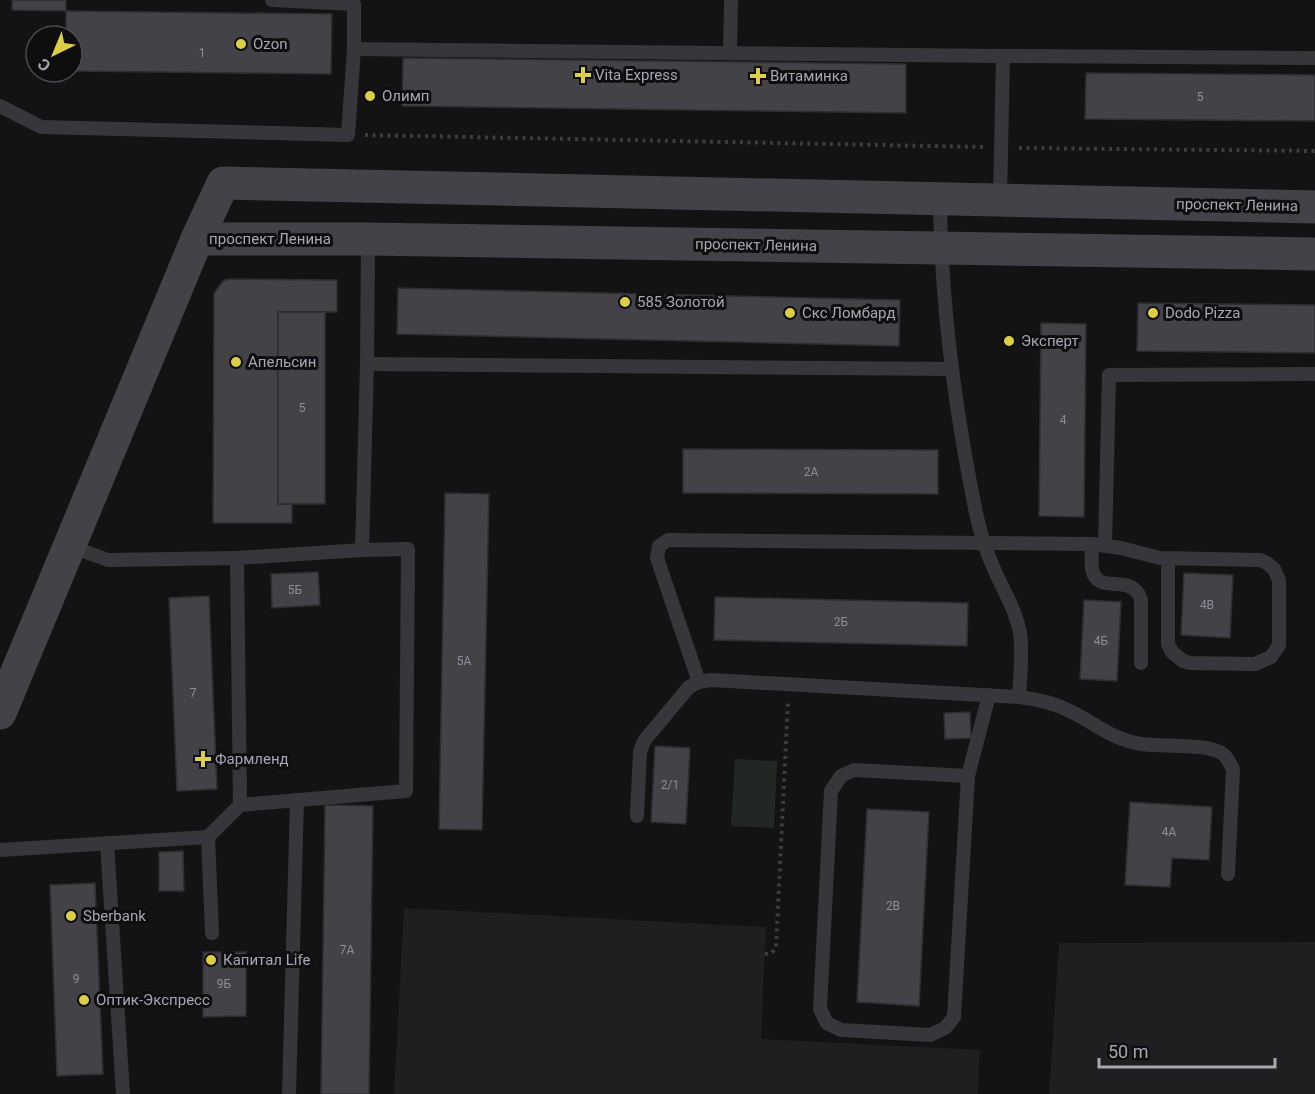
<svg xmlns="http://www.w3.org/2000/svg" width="1315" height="1094" font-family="Roboto,sans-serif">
<rect width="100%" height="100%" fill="#131314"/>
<g fill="#1f1f21">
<polygon points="404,908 766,927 761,1039 980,1050 978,1094 394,1094"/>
<polygon points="1315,942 1315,1094 1049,1094 1059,943"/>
</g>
<polygon fill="#212824" points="735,759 777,761 774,828 731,826"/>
<g fill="#424247" stroke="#2e2d30" stroke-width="1.5">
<polygon points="12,0 66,0 66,11 12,10"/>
<polygon points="66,11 332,14 331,74 72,71 72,36 66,36"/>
<polygon points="403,58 906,64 906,113 402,106"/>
<polygon points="1086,73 1315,75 1315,121 1085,119"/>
<polygon points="229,279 337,280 337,312 278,312 278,504 292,504 292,523 213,523 214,293 223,281"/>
<polygon points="398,288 900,300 899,346 397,334"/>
<polygon points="1138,303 1315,305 1315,353 1137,351"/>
<rect x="278" y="312" width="47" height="192"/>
<polygon points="1041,323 1086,324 1084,517 1039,516"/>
<polygon points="683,449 938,450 938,494 683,493"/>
<polygon points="445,493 489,494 482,830 439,829"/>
<polygon points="318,572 320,605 272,608 271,574"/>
<polygon points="1184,573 1233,575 1230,638 1181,635"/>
<polygon points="209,596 217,789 177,791 169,598"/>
<polygon points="715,597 968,603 967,646 714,640"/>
<polygon points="1084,600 1121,602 1117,681 1080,679"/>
<polygon points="970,712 971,738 945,739 944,713"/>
<polygon points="655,746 690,748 686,824 651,822"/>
<polygon points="1130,802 1212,807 1209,860 1172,858 1170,887 1125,885"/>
<polygon points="325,805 373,806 369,1094 321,1094"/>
<polygon points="867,809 929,812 919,1006 857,1002"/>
<polygon points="183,851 184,891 159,891 159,852"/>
<polygon points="95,883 103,1074 57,1076 50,885"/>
<polygon points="203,952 246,952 246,1016 203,1017"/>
</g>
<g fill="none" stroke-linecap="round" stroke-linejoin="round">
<g stroke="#3c3c41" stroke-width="4" stroke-dasharray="3 4.5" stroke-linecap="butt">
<polyline points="365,135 984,147"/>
<polyline points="1019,148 1315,151"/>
<polyline points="765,954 772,953 776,947 788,701"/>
</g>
<g stroke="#37363b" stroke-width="14">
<polyline points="272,0 354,4 354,49 1003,56 1000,200"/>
<polyline points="730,53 731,0"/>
<polyline points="1003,56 1315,58"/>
<polyline points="0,106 41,127 348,135 354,49"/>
<path d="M940,199c1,105 15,211 36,314 4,19 10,38 18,56 9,21 22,41 26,64 3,21 0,43 -1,64"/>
<polyline points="367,364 952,369"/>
<path d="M1092,544c0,8 -1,17 0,25 5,28 41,2 49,31v63"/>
<polyline points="1105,545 1109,375 1315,374"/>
<polyline points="69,546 108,560 237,558"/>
<polyline points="699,682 657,558 659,546 668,540 1092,544 1121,548 1160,558 1260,560 1267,563 1274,569 1279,580 1279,645 1271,657 1255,664 1190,663 1183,661 1172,652 1168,644 1168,559"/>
<polygon points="854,770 968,776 954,1017 945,1028 930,1035 841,1030 827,1023 820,1009 831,791 841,776"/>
<polyline points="968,776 989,695"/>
<polyline points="240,805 406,791 408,549 362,550"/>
<path d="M637,816l3,-64 4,-11 45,-54 10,-5 12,-2 308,17c19,2 36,6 53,15 24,12 41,28 70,32 19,3 67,-1 81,10 5,4 7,10 10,15l-5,105"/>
<polyline points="107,843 123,1094"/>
<polyline points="0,850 208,837"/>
<polyline points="212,933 208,837 240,805 237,558 362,550 367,364 368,239"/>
<polyline points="289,1094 297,800"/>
</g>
<g stroke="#424248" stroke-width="33">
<polyline points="197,239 368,239 1315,254"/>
<polyline points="0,713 197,239 223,183 1315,207"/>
</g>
</g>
<g fill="#dccf43" stroke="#0e0e0f" stroke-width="2">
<circle cx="241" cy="44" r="6"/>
<path d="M580 66h6v6h6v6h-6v6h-6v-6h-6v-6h6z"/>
<path d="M755 67h6v6h6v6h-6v6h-6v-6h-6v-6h6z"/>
<circle cx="370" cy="96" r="6"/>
<circle cx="625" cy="302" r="6"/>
<circle cx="790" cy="313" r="6"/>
<circle cx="1153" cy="313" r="6"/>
<circle cx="1009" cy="341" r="6"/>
<circle cx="236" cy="362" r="6"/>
<path d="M200 750h6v6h6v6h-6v6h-6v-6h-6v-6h6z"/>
<circle cx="71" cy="916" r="6"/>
<circle cx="211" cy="960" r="6"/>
<circle cx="84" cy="1000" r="6"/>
</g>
<g text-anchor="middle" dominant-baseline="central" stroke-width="6" stroke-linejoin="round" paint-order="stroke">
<g font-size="12" fill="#8d8e98">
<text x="202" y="53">1</text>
<text x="1200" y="97">5</text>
<text x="302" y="408">5</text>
<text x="1063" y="420">4</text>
<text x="811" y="472">2А</text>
<text x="295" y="590">5Б</text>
<text x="1207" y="605">4В</text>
<text x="841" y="622">2Б</text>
<text x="1101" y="641">4Б</text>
<text x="464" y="661">5А</text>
<text x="193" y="693">7</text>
<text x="670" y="785">2/1</text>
<text x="1169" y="832">4А</text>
<text x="893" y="906">2В</text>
<text x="347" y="950">7А</text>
<text x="76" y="979">9</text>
<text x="224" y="984">9Б</text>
</g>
<g font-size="15" fill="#a6a7b3" stroke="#0e0e0f" text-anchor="start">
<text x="253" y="44">Ozon</text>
<text x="595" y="75">Vita Express</text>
<text x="770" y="76">Витаминка</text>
<text x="382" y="96">Олимп</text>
<text x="637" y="302">585 Золотой</text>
<text x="802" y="313">Скс Ломбард</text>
<text x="1165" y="313">Dodo Pizza</text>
<text x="1021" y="341">Эксперт</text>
<text x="248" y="362">Апельсин</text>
<text x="215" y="759">Фармленд</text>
<text x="83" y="916">Sberbank</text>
<text x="223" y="960">Капитал Life</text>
<text x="96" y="1000">Оптик-Экспресс</text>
</g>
<g font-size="15" fill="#a6a7b3" stroke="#0e0e0f">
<text transform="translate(1237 205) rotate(1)">проспект Ленина</text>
<text x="270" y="239">проспект Ленина</text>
<text transform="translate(756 245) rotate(1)">проспект Ленина</text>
</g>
</g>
<g transform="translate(54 54) rotate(223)"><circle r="28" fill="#0e0e0f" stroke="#4b4b51" stroke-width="1.5"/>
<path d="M0-4.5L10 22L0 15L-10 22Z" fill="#dccf43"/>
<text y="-9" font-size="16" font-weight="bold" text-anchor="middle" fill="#a6a7b3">С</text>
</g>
<path d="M1099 1058v9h176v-9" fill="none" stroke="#a6a7b3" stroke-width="3"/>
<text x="1108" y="1058" font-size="18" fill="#a6a7b3" stroke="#0e0e0f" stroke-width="4.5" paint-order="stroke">50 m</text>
</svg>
